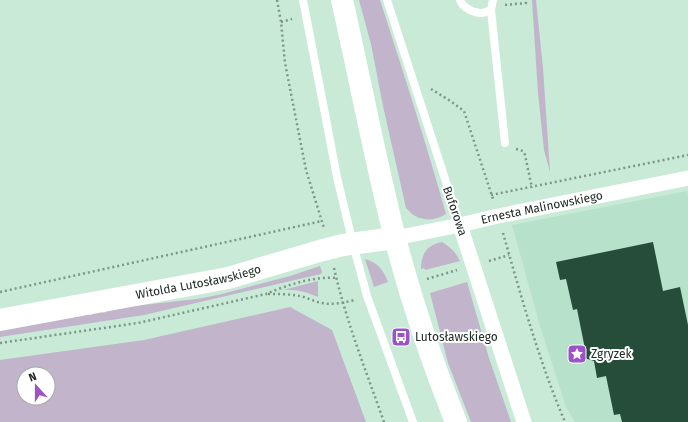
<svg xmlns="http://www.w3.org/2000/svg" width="688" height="422" font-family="'Fira Sans',sans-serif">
<rect width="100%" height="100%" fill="#c8ead7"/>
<polygon fill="#b7e1ca" points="687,191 688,196 688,422 575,422 566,407 540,326 512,225"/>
<g fill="#c1b4cb" fill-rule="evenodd">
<path d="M359,0h21c23,71 46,143 66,214 -8,5 -17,7 -26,4 -5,-1 -10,-6 -14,-10l-23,-102 -12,-62z"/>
<polygon points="532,0 536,0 543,68 550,172 544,150 538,93"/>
<path d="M442,242c9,6 13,9 18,19l-35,9 -1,-2 -3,1c0,-15 6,-24 21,-27z"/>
<path d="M365,259c13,4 18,10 23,23l-14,5z"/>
<polygon points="320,266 322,272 321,274 144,315 0,337 0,330 88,313 89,315 92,315 91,312 102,310 103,313 106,312 106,309 197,299 218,295 290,276"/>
<path d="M318,281v16c-12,-5 -22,-8 -35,-7z"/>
<polygon points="467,282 489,358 511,422 471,422 448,363 430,293"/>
<path d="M290,307l42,23 34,92h-366v-62l144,-20zM24,374h24v24h-24z"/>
</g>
<polygon fill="#254d3a" points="653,242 663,291 680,287 688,325 688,422 622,422 620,414 614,415 606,376 597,378 594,361 578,356 585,349 577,309 573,310 566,279 560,280 556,262"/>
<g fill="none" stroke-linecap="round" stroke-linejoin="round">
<g stroke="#7d9688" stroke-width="2.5" stroke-dasharray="2 3" stroke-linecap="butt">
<polyline points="277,0 281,22 285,63 306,170 324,228"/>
<polyline points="505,5 526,3 525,0"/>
<polyline points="281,22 292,19"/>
<polyline points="431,89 452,102 464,111 493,199"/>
<polyline points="516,149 523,151 525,155 532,188"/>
<polyline points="491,195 688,155"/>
<path d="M503,233c18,63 36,128 62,189"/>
<polyline points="489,261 509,255"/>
<path d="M334,268c12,53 32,103 50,154"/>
<polyline points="427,279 457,270"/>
<polyline points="0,292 322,221"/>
<path d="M268,294c11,0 22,0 32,2 8,2 15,6 22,7 11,2 21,0 32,-3"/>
<path d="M0,343l138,-20 128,-29c21,-9 48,-18 71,-16"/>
</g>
<g stroke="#fff" stroke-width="8">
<polyline points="303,0 325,114 337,177 353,244 367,296 413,422"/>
<polyline points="387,0 460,225"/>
<path d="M460,0c2,7 13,13 21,13 3,0 7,-2 10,-3l2,-10"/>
<polyline points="491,10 505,143"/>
</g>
<g stroke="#fff" stroke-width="15">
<polyline points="460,225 524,422"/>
<path id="s1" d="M395,238l65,-13 38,-9 190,-38"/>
</g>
<g stroke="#fff" stroke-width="22">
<path d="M342,0c18,79 33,159 53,238 16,62 37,124 61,184"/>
<path id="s2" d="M0,320l228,-42 95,-28 20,-5 52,-7"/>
</g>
</g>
<defs>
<symbol id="bus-square" viewBox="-11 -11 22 22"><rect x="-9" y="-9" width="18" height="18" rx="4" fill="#9b53c7" stroke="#fff"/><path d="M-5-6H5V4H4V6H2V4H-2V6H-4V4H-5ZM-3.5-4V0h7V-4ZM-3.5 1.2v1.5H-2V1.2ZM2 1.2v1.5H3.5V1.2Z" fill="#fff"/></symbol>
<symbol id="sight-square" viewBox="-11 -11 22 22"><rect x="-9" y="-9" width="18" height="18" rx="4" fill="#9b53c7" stroke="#fff"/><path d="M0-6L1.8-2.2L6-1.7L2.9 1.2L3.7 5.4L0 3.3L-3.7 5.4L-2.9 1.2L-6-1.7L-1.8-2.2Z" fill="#fff"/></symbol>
</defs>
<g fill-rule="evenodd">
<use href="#bus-square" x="390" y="326" width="22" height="22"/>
<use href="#sight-square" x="566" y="343" width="22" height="22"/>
</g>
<g text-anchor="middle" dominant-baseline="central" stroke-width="4" stroke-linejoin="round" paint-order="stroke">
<g font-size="12" fill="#202d26" stroke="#fff">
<text stroke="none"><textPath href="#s1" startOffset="150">Ernesta Malinowskiego</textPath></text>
<text transform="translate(455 211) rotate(71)">Buforowa</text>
<text stroke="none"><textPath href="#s2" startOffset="202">Witolda Lutosławskiego</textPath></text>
</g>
<g font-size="12" fill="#202d26" stroke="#fff" text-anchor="start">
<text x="415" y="337">Lutosławskiego</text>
<text x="591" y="354">Zgryzek</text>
</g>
</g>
<g transform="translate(36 386) rotate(339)"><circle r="19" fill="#ffffff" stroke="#a6aba8"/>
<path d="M0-3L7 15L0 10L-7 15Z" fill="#9b53c7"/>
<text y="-6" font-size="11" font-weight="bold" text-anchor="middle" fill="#202d26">N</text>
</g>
</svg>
